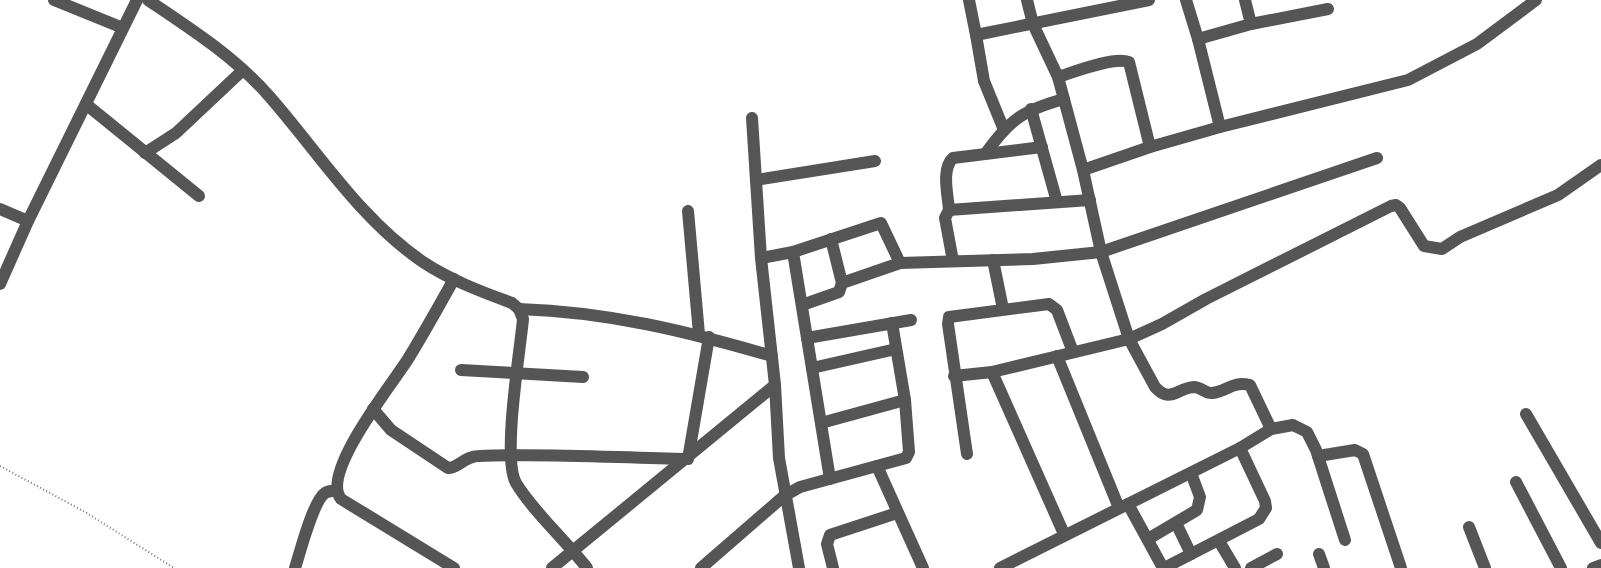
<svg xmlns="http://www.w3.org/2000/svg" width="1601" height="568" font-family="Rubik,sans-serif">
<rect width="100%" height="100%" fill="#fff"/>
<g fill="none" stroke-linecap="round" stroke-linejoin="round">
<polyline stroke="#777" stroke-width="2" stroke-dasharray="1 2.5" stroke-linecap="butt" points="0,466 85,512 174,568"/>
<g stroke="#555" stroke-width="12">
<polyline points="54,0 123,28"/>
<path d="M148,0c43,29 87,57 121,96 50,57 91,123 154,166 27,18 59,30 89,41l7,6 4,10c-3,33 -21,139 -7,164 16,27 50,58 71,85"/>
<polyline points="969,0 976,35 1149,0"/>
<path d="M1027,0l6,24 25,53 25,93 18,82 28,87 26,48c15,17 22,1 39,0 7,0 12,7 18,6 16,-2 20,-12 38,-8l21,44"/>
<polyline points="1186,0 1198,39 1220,127"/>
<polyline points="1251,24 1328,9"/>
<polyline points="976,35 984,81 1004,130"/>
<polyline points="1198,39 1251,24 1245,0"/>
<path d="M1058,77c16,-5 56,-21 71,-15l21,85"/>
<polyline points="87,105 199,196"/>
<polyline points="1031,109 1057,202"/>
<polyline points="145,153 176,133 243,70"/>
<path d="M986,153c24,-34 38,-43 78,-54"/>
<polyline points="1083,170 1150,147 1220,127 1408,80 1477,44 1536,0"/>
<polyline points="756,180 875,161"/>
<polyline points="0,209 28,221"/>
<path d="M949,210c-1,-15 -8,-41 4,-52l89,-11"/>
<polyline points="688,211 699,334"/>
<polyline points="831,239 842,283"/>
<polyline points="793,252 830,479"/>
<polyline points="761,258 793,252 881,223 900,263"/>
<polyline points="993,260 1003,309"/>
<polyline points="953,261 945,218 949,210 1090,200"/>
<polyline points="0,284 28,221 137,0"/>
<polyline points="802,305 839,292 842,283 900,263 1033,259 1101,252 1377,158"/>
<path d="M519,309c90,3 167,22 253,47"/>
<polyline points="807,338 911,320"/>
<polyline points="1057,356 1119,508"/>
<polyline points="812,368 896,349"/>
<polyline points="461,370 583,377"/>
<polyline points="954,376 992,372"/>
<polyline points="775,385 779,458 799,568"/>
<path d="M373,409l18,21 57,38c11,0 16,-12 31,-12 70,-3 139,2 209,3l21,-122"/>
<polyline points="1526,414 1601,543"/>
<polyline points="821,423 905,400"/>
<polyline points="967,454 948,324 949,317 1049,304 1057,310 1073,352"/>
<polyline points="1318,456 1355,450 1363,454 1401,568"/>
<polyline points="877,466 923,568"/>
<polyline points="1516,482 1561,568"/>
<polyline points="1128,504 1163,568"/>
<polyline points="1176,523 1191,554"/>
<polyline points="1469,527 1485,568"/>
<polyline points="1064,534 992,372 1129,339 1162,324 1206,299 1391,206 1396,205 1400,208 1424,246 1442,249 1460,237 1558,195 1601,165"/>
<polyline points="1148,539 1197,510 1200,497 1191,473"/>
<polyline points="1219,541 1235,568"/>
<polyline points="1319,554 1324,568"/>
<path d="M295,568c5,-15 18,-67 30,-75 3,-2 8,-2 12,-3"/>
<path d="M454,568l-113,-69c-21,-26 52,-116 67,-140 16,-26 31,-53 46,-80"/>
<polyline points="552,568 775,385 761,258 752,118"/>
<polyline points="701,568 784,496 800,487 906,458 909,452 905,400 892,323"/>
<polyline points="833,568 827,544 830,535 897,513"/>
<polyline points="1000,568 1240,448 1271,429 1293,425 1307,432 1316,450 1345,540"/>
<polyline points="1164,568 1259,519 1266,508 1265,501 1240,448"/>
<polyline points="1251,568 1277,554"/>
<polyline points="1593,568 1601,565"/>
</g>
</g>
</svg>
